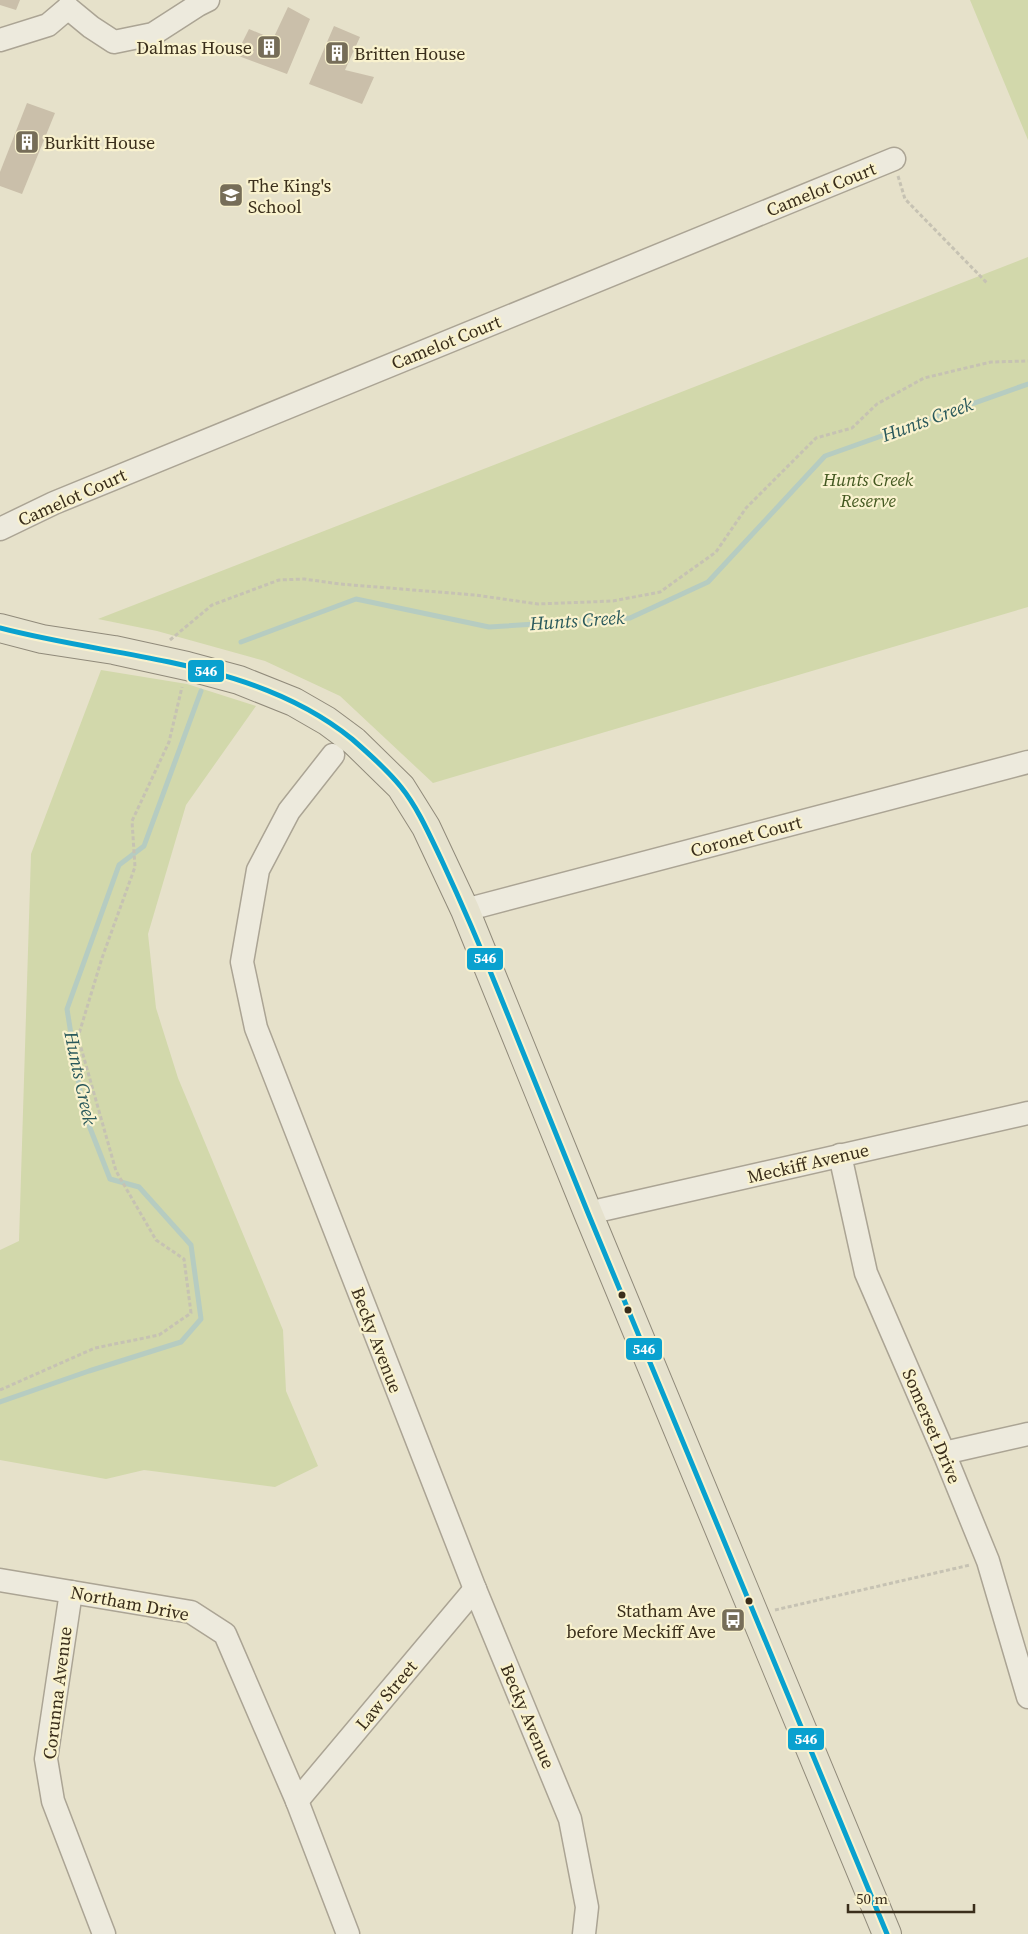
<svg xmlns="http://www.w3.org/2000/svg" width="1028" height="1934" font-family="'Source Serif 4',serif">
<rect width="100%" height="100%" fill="#e6e1ca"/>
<g fill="#d2d8ab">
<polygon points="970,0 1028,0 1028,140"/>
<polygon points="1028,257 1028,607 433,783 340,696 265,661 157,631 98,619"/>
<polygon points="101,670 187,684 256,706 186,805 148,934 156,1008 178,1078 283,1330 286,1391 318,1466 275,1487 144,1470 106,1479 0,1460 0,1250 19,1241 31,854"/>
</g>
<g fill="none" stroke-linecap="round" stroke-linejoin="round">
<g stroke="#b6ccc1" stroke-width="5">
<polyline points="241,642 356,599 489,627 630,618 708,582 825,456 1028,384"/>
<polyline points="0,1402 89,1371 181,1342 201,1319 191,1245 139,1187 110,1179 83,1110 67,1009 119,865 144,846 201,691"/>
</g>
</g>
<g fill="#cabfaa">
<polygon points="0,0 20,0 16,10 0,5"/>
<polygon points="288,7 310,19 287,74 236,55 249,29 273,39"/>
<polygon points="334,26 360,37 345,70 374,77 362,104 309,84"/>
<polygon points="27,103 55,113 22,194 0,186 0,172"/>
</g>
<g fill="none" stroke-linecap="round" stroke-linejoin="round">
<defs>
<g id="minor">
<polyline points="68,8 91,27 114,42 153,34 198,5 208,0"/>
<polyline points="0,40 48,25 68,8"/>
<polyline points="0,529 54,503 894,159"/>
<polyline points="333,755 289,811 258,870 242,962 256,1028 475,1589 570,1819 587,1907 584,1934"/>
<polyline points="465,910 1028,762"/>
<polyline points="840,1155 866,1273 944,1453 988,1561 1028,1697"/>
<polyline points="588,1213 1028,1113"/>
<polyline points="944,1453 1028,1434"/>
<polyline points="0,1580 191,1612 225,1634 297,1801 348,1934"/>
<polyline points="71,1592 46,1759 53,1801 104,1934"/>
<polyline points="297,1801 475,1589"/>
</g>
<polyline id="major" points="0,628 42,639 114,650 187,666 239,680 294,702 327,721 354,741 401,787 426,827 465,910 588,1213 887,1934"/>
</defs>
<use href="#minor" stroke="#aba494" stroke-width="25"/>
<use href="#major" stroke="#908a7a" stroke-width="30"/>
<g stroke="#c6c2b3" stroke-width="3" stroke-dasharray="4 2.5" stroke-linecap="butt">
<polyline points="898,176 905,199 987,283"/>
<polyline points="170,640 212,605 279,580 304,579 340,584 475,595 538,604 613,601 660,592 716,552 746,508 816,438 852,428 877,404 924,378 991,362 1028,361"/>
<polyline points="0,1390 95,1348 159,1335 191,1313 184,1259 156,1240 116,1171 78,1037 102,958 135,867 132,821 169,742 182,687"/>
<polyline points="775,1610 970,1565"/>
</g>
<use href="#minor" stroke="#edeadd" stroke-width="22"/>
<use href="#major" stroke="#e5e1cd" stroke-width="28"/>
<defs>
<path id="bus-1" d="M0,628c118,31 253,31 352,111 15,13 37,33 49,48 17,21 29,49 41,74 20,43 39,87 57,132 30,73 59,147 89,220 99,241 199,481 299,721"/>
</defs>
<use href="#bus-1" stroke="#f9f2ce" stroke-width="9"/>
<use href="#bus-1" stroke="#09a1cf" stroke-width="5"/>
</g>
<defs>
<symbol id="building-square" viewBox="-11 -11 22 22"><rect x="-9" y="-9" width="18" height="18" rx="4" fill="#766d58" stroke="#f9f2ce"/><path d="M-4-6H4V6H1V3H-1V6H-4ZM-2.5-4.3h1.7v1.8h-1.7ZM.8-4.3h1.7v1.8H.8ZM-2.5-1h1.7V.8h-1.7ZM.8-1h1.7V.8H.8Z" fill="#fff"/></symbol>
<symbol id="school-square" viewBox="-11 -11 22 22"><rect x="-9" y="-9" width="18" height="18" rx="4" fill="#766d58" stroke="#f9f2ce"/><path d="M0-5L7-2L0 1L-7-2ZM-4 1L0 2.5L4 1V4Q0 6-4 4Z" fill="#fff"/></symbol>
<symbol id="bus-square" viewBox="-11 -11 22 22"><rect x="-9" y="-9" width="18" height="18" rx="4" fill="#766d58" stroke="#f9f2ce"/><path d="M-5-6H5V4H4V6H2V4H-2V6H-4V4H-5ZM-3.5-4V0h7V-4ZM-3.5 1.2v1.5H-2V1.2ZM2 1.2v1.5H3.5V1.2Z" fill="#fff"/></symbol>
</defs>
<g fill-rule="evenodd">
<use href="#building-square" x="255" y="33" width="28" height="28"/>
<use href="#building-square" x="323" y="39" width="28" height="28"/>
<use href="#building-square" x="13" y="128" width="28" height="28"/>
<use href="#school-square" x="217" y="181" width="28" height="28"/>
<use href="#bus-square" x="719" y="1606" width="28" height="28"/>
</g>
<g fill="#3a2e1b" stroke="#f9f2ce" stroke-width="2">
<circle cx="622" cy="1295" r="4.5"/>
<circle cx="628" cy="1310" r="4.5"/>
<circle cx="749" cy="1601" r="4.5"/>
</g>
<g text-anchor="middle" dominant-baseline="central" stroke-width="4.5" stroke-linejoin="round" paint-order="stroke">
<g font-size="18" fill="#3a2e1b" stroke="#f9f2ce" text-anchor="start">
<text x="252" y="47" text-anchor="end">Dalmas House</text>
<text x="354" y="53">Britten House</text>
<text x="44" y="142">Burkitt House</text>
<text x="248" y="185">The King's<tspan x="248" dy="21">School</tspan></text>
<text x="716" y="1610" text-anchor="end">Statham Ave<tspan x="716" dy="21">before Meckiff Ave</tspan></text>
</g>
<g font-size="18" fill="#3a2e1b" stroke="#f9f2ce">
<text transform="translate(821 189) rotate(-22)">Camelot Court</text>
<text transform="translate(446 342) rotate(-22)">Camelot Court</text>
<text transform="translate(72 497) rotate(-24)">Camelot Court</text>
<text transform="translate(746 836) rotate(-15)">Coronet Court</text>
<text transform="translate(808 1163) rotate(-13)">Meckiff Avenue</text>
<text transform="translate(377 1340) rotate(69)">Becky Avenue</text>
<text transform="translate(932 1426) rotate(67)">Somerset Drive</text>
<text transform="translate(130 1603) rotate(11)">Northam Drive</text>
<text transform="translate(57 1693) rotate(-83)">Corunna Avenue</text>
<text transform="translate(386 1695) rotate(-50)">Law Street</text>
<text transform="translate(528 1716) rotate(67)">Becky Avenue</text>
</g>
<g font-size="18" font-style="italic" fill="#435820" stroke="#f9f2ce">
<text x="868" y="479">Hunts Creek<tspan x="868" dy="21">Reserve</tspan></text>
</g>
<g font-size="19" font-style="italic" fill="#29585b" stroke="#f9f2ce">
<text transform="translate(927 419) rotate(-20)">Hunts Creek</text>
<text transform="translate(577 620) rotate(-4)">Hunts Creek</text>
<text transform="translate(81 1078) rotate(78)">Hunts Creek</text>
</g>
</g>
<g stroke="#f9f2ce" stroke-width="2">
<rect x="187" y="659" width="38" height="24" rx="5" fill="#09a1cf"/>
<rect x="466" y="947" width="38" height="24" rx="5" fill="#09a1cf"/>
<rect x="625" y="1337" width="38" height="24" rx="5" fill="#09a1cf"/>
<rect x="787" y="1727" width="38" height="24" rx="5" fill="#09a1cf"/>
</g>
<g font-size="14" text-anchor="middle" font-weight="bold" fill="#fff">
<text x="206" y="676">546</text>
<text x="485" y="963">546</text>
<text x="644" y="1354">546</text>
<text x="806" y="1744">546</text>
</g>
<path d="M848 1904v8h126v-8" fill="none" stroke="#3a2e1b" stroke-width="2.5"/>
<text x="856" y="1904" font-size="15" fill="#3a2e1b" stroke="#f9f2ce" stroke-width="4" paint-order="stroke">50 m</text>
</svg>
